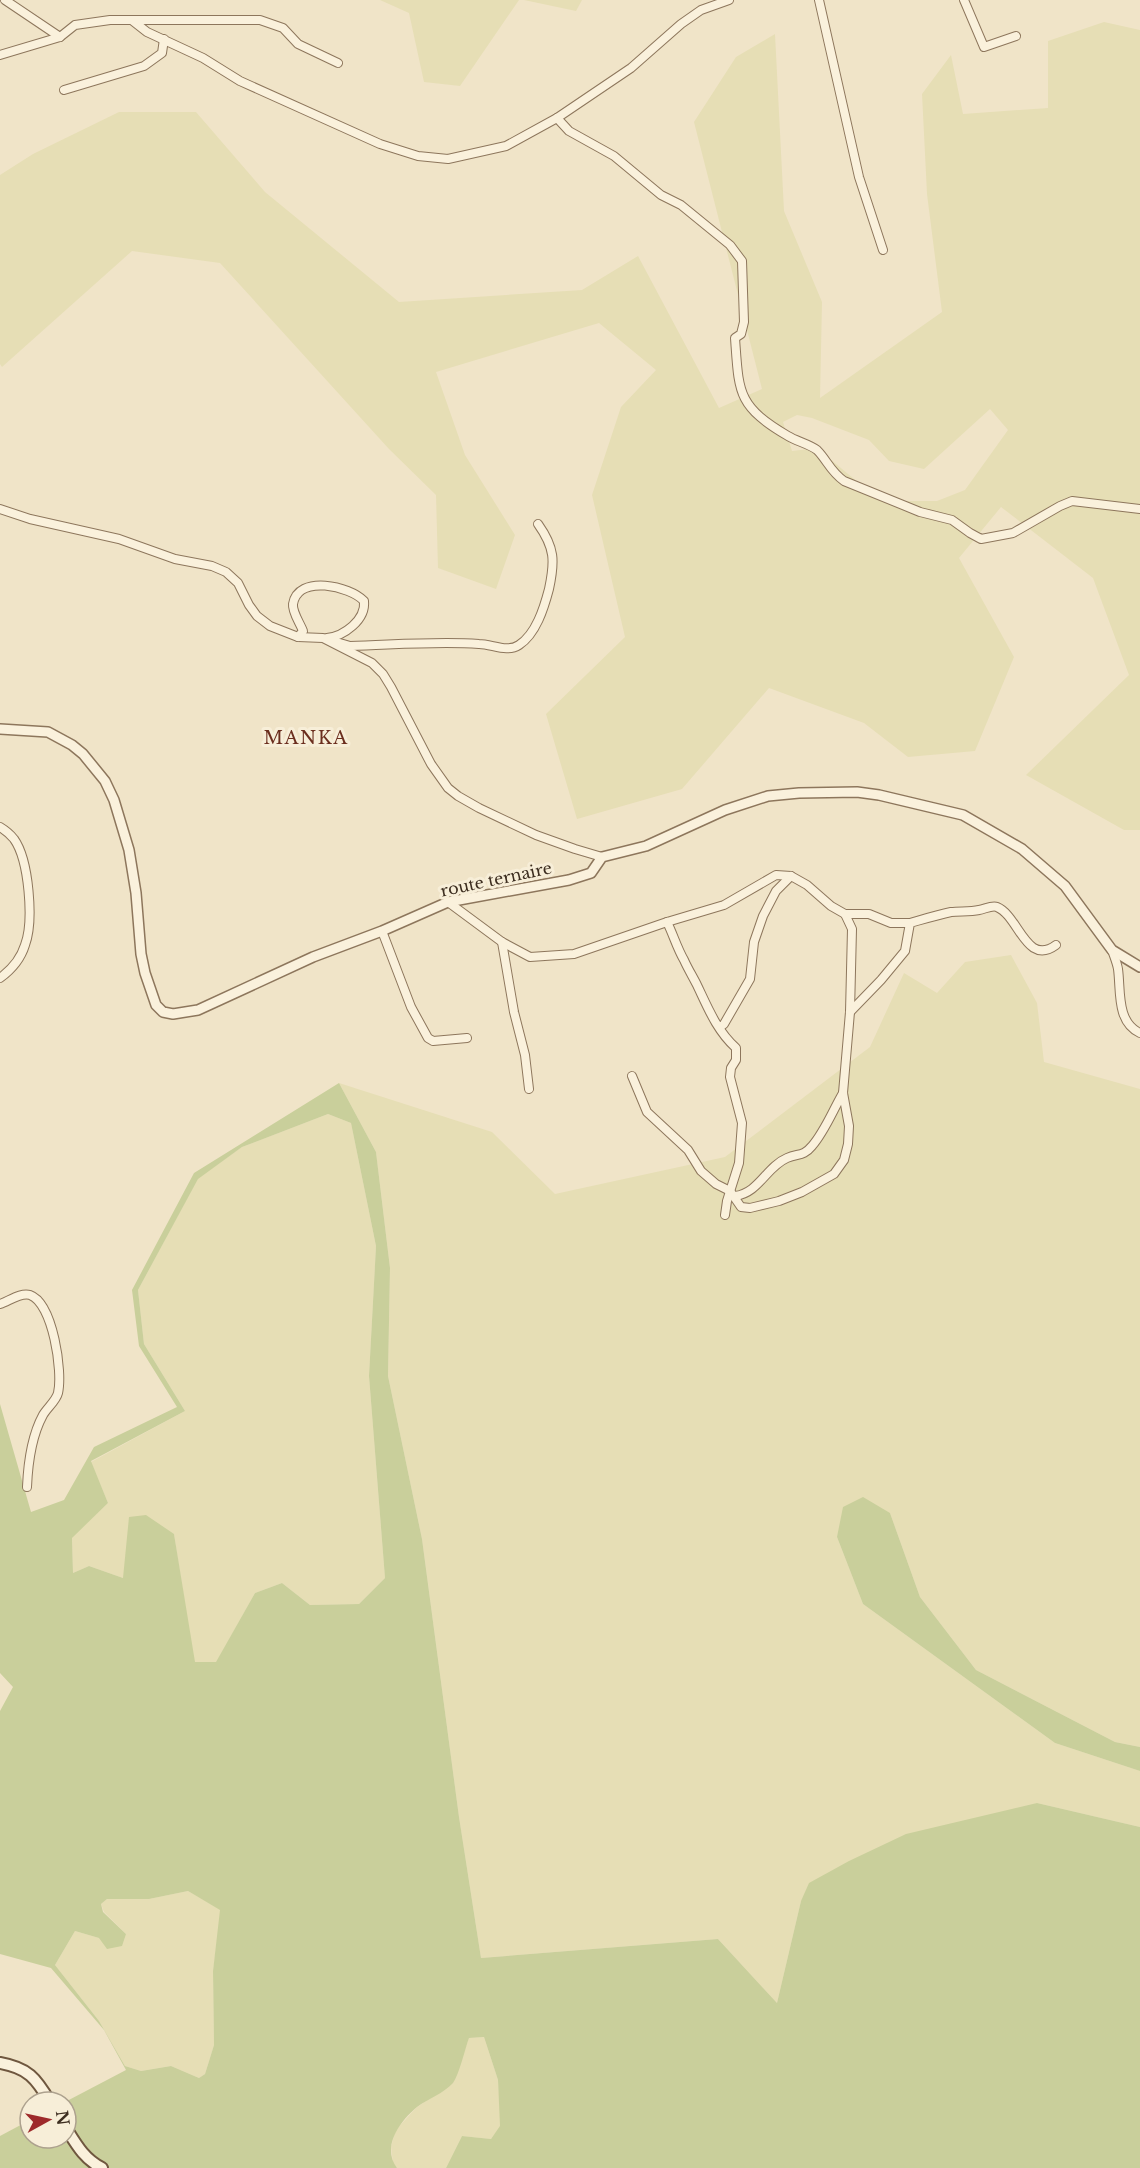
<svg xmlns="http://www.w3.org/2000/svg" width="1140" height="2168" font-family="'Libre Baskerville',serif">
<rect width="100%" height="100%" fill="#f0e4c8"/>
<g fill="#e6deb5" fill-rule="evenodd">
<polygon points="380,0 519,0 460,86 424,82 409,13"/>
<polygon points="524,0 582,0 576,11"/>
<path d="M1104,22l36,8v800h-16l-98,-55 103,-100 -36,-97 -92,-71 -42,51 55,99 -39,94 -67,6 -44,-34 -95,-35 -87,101 -105,30 -31,-105 79,-77 -33,-142 29,-88 35,-37 -57,-47 -163,49 29,83 50,80 -19,54 -58,-21 -2,-73 -47,-46 -169,-186 -88,-12 -130,116 -2,-3v-189l33,-21 86,-42h77l69,80 134,110 183,-12 56,-34 81,152 43,-19 -68,-267 42,-65 39,-23 9,177 38,91 -2,96 122,-86 -15,-118 -5,-100 29,-39 12,59 85,-6v-67zM990,409l18,21 -43,60 -28,11h-39l-38,-17 -43,-36 -25,3 -9,-29 14,-7 15,3 57,22 20,21 35,8z"/>
<polygon points="1011,955 1037,1003 1044,1062 1140,1089 1140,1747 1115,1742 976,1670 920,1597 890,1513 837,1537 863,1604 1055,1743 1140,1771 1140,1827 1037,1803 801,1901 777,2003 718,1939 481,1958 459,1817 422,1539 388,1376 390,1268 376,1152 339,1083 492,1132 555,1194 725,1157 870,1047 904,973 937,993 965,962"/>
<polygon points="328,1114 351,1123 376,1246 369,1376 385,1578 359,1604 310,1605 282,1583 255,1593 216,1663 194,1662 174,1534 123,1578 89,1566 73,1573 72,1537 108,1503 91,1462 185,1411 144,1344 138,1290 198,1178 242,1147"/>
<polygon points="188,1891 221,1910 213,1971 214,2045 205,2074 199,2078 171,2066 141,2071 125,2066 99,2021 55,1965 75,1931 99,1938 126,1934 104,1912 101,1904 107,1899 149,1899"/>
<polygon points="484,2037 498,2080 501,2126 491,2139 462,2136 446,2168 397,2168 393,2163 391,2147 395,2131 416,2108 453,2082 469,2038"/>
</g>
<g fill="#c9cf9b" fill-rule="evenodd">
<path d="M339,1083l37,69 14,116 -2,108 34,163 37,278 22,141 237,-19 59,64 24,-102 8,-18 40,-22 57,-27 131,-31 103,24v341h-694l16,-32 29,3 9,-13 -2,-46 -14,-43 -15,1c-4,11 -10,37 -16,45 -9,10 -25,16 -36,24 -17,14 -36,40 -20,61h-397v-32l30,-16v18h36l-1,-36 61,-32 -22,-40 -53,-62 -51,-14v-243l13,-24 -13,-14v-269l31,108 33,-12 30,-53 83,-40 -38,-61 -7,-56 62,-117zM328,1114l23,9 25,123 -7,130 16,202 -26,26 -49,1 -28,-22 -27,10 -39,69h-21l-21,-128 -28,-19 -17,2 -6,61 -34,-12 -16,7 -1,-35 36,-35 -17,-42 94,-50 -41,-67 -6,-54 60,-111 44,-32zM188,1891l32,19 -7,61 1,74 -9,29 -6,4 -28,-12 -30,5 -16,-5 -26,-45 -44,-56 20,-34 24,7 8,11 15,-3 4,-12 -23,-22 -2,-8 6,-5h42z"/>
<polygon points="863,1497 890,1513 920,1597 976,1670 1115,1742 1140,1747 1140,1771 1055,1743 863,1604 837,1537 843,1507"/>
</g>
<g fill="none" stroke-linecap="round" stroke-linejoin="round">
<defs>
<g id="minor">
<polyline points="5,0 60,37"/>
<polyline points="819,0 859,177 883,250"/>
<polyline points="964,0 984,47 1016,36"/>
<polyline points="133,21 147,32 203,58 240,81 380,144 418,156 448,159 506,146 557,118 631,68 681,24 701,10 729,0"/>
<polyline points="0,55 60,37 75,25 110,20 260,20 283,28 298,44 338,63"/>
<polyline points="64,90 144,66 162,53 164,39"/>
<path d="M557,118l12,13 45,25 47,39 20,10 49,40 12,16 2,61 -3,12 -6,4c4,55 2,68 53,98 8,5 21,8 29,14 10,10 13,21 27,31l76,31 32,8 18,13 11,6 32,-6 47,-27 12,-5 68,8"/>
<polyline points="0,509 30,519 119,539 175,559 212,566 226,572 238,583 249,605 257,616 270,626 298,637 323,638 372,663 383,674 391,687 431,764 448,788 458,796 479,808 536,835 575,849 602,857"/>
<path d="M298,637l5,-6c-3,-8 -11,-19 -10,-27 5,-30 57,-18 71,-3 2,19 -20,35 -37,37"/>
<path d="M333,641l17,5c42,-1 86,-5 129,-2 13,0 28,9 40,1 17,-11 25,-37 30,-56 6,-28 6,-41 -11,-65"/>
<path d="M0,827c5,3 10,7 14,12 15,21 20,82 11,106 -4,13 -14,25 -25,33"/>
<polyline points="448,902 502,942 530,957 574,954 667,922 724,905 776,875 791,876 807,885 831,906 845,914 852,929 850,1012 843,1093 849,1126 848,1144 844,1160 834,1174 802,1192 779,1201 750,1208 741,1207 730,1191 716,1184 701,1171 688,1150 647,1112 632,1076"/>
<polyline points="845,914 869,914 891,923 910,923"/>
<path d="M667,922c6,12 10,26 17,38 4,9 9,17 13,25 11,23 20,46 39,63v12l-5,8 -1,9 12,46 -3,40 -12,38 -2,14"/>
<polyline points="382,931 411,1007 428,1038 433,1041 467,1038"/>
<polyline points="502,942 514,1012 525,1055 529,1089"/>
<path d="M1112,950c2,6 5,13 6,19 3,21 -2,53 22,64"/>
<path d="M850,1012l31,-32 24,-29 5,-28c14,-4 27,-8 41,-11 9,-1 19,0 28,-2 6,-1 13,-5 18,-3 22,9 29,60 59,38"/>
<polyline points="720,1027 724,1024 750,979 754,942 763,916 776,891 791,876"/>
<path d="M735,1196c24,-3 31,-29 52,-38 11,-5 16,-1 25,-12 13,-15 21,-36 31,-53"/>
<path d="M0,1304c9,-3 21,-12 30,-9 23,8 33,77 28,98 -2,8 -11,15 -15,22 -12,22 -15,48 -16,72"/>
</g>
<polyline id="tertiary" points="0,729 48,732 72,745 83,754 105,781 114,800 129,850 136,893 141,954 145,973 156,1005 163,1012 173,1014 198,1010 313,957 382,931 448,902 569,880 591,873 602,857 646,846 725,810 768,796 799,793 857,792 879,795 963,815 1022,849 1065,886 1112,950 1140,967"/>
<g id="secondary">
<path d="M0,2063c28,5 36,15 50,39"/>
<path d="M66,2128c10,16 18,31 36,40"/>
</g>
</defs>
<use href="#minor" stroke="#8d765c" stroke-width="10"/>
<use href="#tertiary" stroke="#8d765c" stroke-width="12"/>
<use href="#secondary" stroke="#6f573f" stroke-width="14"/>
<use href="#minor" stroke="#faf1dc" stroke-width="8"/>
<use href="#tertiary" stroke="#faf1dc" stroke-width="9"/>
<use href="#secondary" stroke="#faf1dc" stroke-width="10"/>
</g>
<g text-anchor="middle" dominant-baseline="central" stroke-width="6" stroke-linejoin="round" paint-order="stroke">
<g font-size="16" fill="#3d2e20" stroke="#f7eed8">
<text transform="translate(496 879) rotate(-12)">route ternaire</text>
</g>
<g font-size="18" letter-spacing="1.5" fill="#6b2e1e" stroke="#f7eed8">
<text x="306" y="738">MANKA</text>
</g>
</g>
<g transform="translate(48 2120) rotate(82)"><circle r="28" fill="#f7eed8" stroke="#ada18e" stroke-width="1.5"/>
<path d="M0-4.5L10 22L0 15L-10 22Z" fill="#9e2a2b"/>
<text y="-9" font-size="16" font-weight="bold" text-anchor="middle" fill="#3d2e20">N</text>
</g>
</svg>
